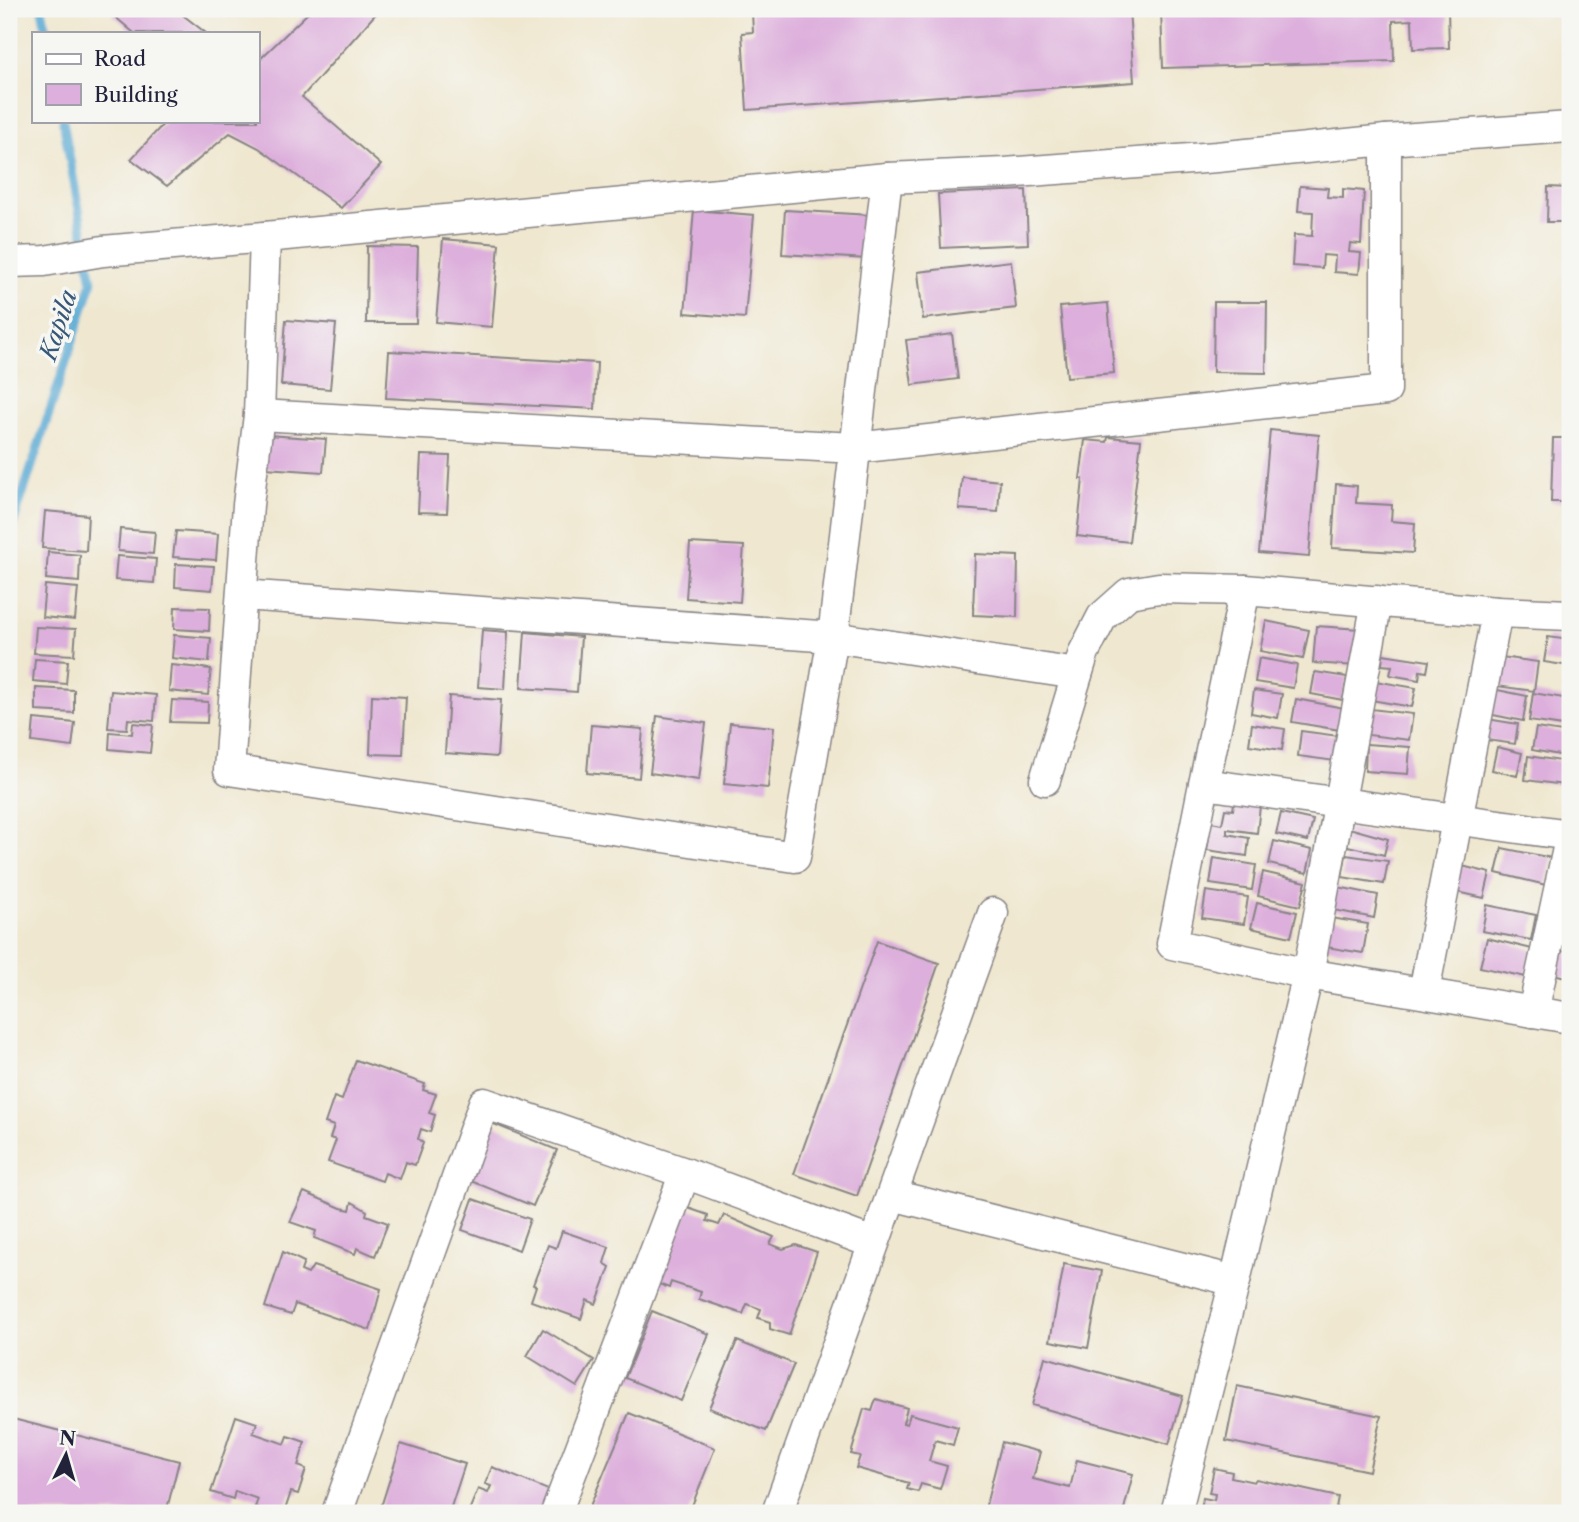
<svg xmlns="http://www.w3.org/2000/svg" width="1579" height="1522" font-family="'Libre Caslon Text',serif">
<rect width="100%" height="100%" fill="#f6f6f2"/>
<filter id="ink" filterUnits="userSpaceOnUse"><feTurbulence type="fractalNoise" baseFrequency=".0143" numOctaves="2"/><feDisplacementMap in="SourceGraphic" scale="14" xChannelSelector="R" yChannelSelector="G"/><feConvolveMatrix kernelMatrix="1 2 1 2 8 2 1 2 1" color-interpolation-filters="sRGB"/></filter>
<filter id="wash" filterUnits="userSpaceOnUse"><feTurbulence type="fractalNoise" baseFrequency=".00686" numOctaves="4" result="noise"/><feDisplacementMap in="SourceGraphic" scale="28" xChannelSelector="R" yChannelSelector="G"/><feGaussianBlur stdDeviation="1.57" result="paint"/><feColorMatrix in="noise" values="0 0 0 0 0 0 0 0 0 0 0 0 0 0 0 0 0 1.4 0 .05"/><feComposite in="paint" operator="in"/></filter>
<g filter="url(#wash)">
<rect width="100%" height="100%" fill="#efe7cf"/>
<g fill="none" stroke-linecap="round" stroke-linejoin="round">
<g stroke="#59a9d3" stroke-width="9">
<polyline points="42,9 47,33"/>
<polyline points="9,536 92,282 63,121"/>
</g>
</g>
<g id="blocks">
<g fill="#ddafdc">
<polygon points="120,9 175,9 206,33 134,33 113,15"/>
<polygon points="312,9 380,9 302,97 381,165 341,208 259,148 230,133 167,186 131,159 166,121 257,121 257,62"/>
<polygon points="801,9 1129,9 1134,82 747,110 742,33 753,32 752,12"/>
<polygon points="1161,9 1448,9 1449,48 1413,49 1412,20 1393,21 1394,61 1163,68"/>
<polygon points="1300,186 1328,188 1327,197 1343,198 1343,189 1364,191 1361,244 1350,243 1349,252 1361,253 1359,274 1334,272 1335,256 1323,255 1322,268 1292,266 1294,235 1312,236 1313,212 1298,211"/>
<polygon points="1548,187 1570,188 1570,222 1547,222"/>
<polygon points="1026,190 1028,244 941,248 938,194"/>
<polygon points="694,210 754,215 745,318 685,313"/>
<polygon points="785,210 870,215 868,259 782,254"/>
<polygon points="443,239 499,244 492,327 436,322"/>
<polygon points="367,246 418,247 416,323 366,323"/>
<polygon points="1011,261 1016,308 923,319 918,272"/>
<polygon points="1214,302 1267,302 1266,373 1213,372"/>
<polygon points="1108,303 1114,373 1067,377 1060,307"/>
<polygon points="286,320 336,324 330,389 281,385"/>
<polygon points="952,334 958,379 912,385 906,340"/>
<polygon points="389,351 597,363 595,409 386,398"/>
<polygon points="1270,430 1319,435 1309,557 1259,553"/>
<polygon points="267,435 326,439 323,472 265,468"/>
<polygon points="1108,437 1141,440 1129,542 1077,536 1083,479 1080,479 1085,440 1107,442"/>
<polygon points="1553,438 1570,438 1570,502 1551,502"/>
<polygon points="421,455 450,456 447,513 418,512"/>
<polygon points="962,477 1000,481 998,512 959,509"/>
<polygon points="1336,484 1357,486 1356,503 1392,505 1391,521 1415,523 1413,553 1332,548"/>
<polygon points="45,511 88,515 86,551 42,548"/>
<polygon points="120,529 155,532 153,554 118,551"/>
<polygon points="176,531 218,534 216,560 173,557"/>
<polygon points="690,543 744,546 740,602 686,598"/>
<polygon points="48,552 80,555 79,582 46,579"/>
<polygon points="975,554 1018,556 1017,617 973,615"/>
<polygon points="117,556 156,559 154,583 115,580"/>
<polygon points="176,564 214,566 212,590 175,587"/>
<polygon points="45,585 78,588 75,620 42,617"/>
<polygon points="175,607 210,608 209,631 174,629"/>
<polygon points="1266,621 1309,630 1303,659 1260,651"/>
<polygon points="1316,626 1360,629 1357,666 1313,663"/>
<polygon points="36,627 76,629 74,655 34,653"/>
<polygon points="482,630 508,632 505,689 478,687"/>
<polygon points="525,632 581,637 577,692 521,688"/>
<polygon points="174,635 211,638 209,662 172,658"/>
<polygon points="1548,637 1570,640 1570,666 1544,662"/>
<polygon points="1383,654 1429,661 1427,672 1420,671 1419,680 1390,675 1392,666 1382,665"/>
<polygon points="1494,656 1538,662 1534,691 1489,685"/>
<polygon points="1259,658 1297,665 1293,688 1255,682"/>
<polygon points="35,659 68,661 66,684 33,681"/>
<polygon points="171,665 211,669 208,695 169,691"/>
<polygon points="1315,672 1347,677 1343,700 1311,694"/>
<polygon points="1375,681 1416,688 1412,707 1371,700"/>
<polygon points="36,688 74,690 74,713 36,711"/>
<polygon points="1488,688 1527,696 1523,721 1483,713"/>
<polygon points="1254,690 1282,694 1278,718 1251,713"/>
<polygon points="111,691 156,695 154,721 128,719 127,729 108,728"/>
<polygon points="1533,693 1570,699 1570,727 1529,721"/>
<polygon points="372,695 406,697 403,755 370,754"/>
<polygon points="449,696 501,700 497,757 445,753"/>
<polygon points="1296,699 1344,708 1340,730 1292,722"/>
<polygon points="172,700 208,702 207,723 170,722"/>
<polygon points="1371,709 1413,714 1409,740 1368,735"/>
<polygon points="657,716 706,723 699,780 650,773"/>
<polygon points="1481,718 1518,724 1515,744 1478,739"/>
<polygon points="34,719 75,723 72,747 32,742"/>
<polygon points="133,723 153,725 150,753 109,749 110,732 132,734"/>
<polygon points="730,723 774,727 768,788 724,784"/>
<polygon points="1252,724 1285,729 1282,750 1249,745"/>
<polygon points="591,725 643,729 639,778 587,773"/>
<polygon points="1536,728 1569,733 1565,756 1532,750"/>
<polygon points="1301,731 1339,736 1335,761 1298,756"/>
<polygon points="1366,744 1410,747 1408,774 1365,771"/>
<polygon points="1497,747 1522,753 1517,776 1492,770"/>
<polygon points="1528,756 1568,762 1564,785 1525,780"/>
<polygon points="1234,803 1260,806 1257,833 1227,829 1227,834 1249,838 1247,856 1207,850 1211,822 1222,824 1225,809 1233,810"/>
<polygon points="1281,813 1313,820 1308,841 1276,834"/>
<polygon points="1349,828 1388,839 1384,855 1344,845"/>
<polygon points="1274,841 1312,850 1307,873 1269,864"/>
<polygon points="1502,848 1552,858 1546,885 1496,873"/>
<polygon points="1346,855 1388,861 1384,884 1342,877"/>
<polygon points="1214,858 1256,865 1252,890 1210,884"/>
<polygon points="1454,864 1490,873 1484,898 1449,890"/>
<polygon points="1263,872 1306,882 1300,906 1258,896"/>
<polygon points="1333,886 1378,895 1374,918 1329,909"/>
<polygon points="1206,891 1248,897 1244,924 1202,918"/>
<polygon points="1257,903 1297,912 1291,937 1251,928"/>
<polygon points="1487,905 1536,915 1531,940 1482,931"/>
<polygon points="1325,917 1368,924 1363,953 1320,946"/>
<polygon points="1566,923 1570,923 1570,946 1562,945"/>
<polygon points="1487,938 1532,949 1526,977 1480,967"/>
<polygon points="877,941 939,963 857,1196 794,1174"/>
<polygon points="1558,950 1570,953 1570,978 1553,974"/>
<polygon points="356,1060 425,1084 423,1090 436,1094 429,1113 435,1115 430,1132 421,1129 418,1139 423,1143 415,1165 406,1162 400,1179 385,1173 382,1181 328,1162 336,1140 330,1138 334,1126 325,1123 334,1097 342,1100"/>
<polygon points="489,1122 557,1150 533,1206 466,1179"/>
<polygon points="304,1192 341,1208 350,1210 352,1202 367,1211 366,1215 388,1223 375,1256 357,1248 355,1254 314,1238 316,1231 290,1222"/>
<polygon points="473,1199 530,1219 519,1250 462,1230"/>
<polygon points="682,1206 708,1215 707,1221 719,1225 724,1215 774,1237 770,1244 783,1249 796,1245 817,1252 789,1335 770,1329 770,1322 758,1318 761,1309 747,1304 743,1314 699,1299 701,1292 671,1282 669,1288 656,1283"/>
<polygon points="562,1231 609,1247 604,1263 610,1267 596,1304 587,1300 581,1319 531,1301 536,1286 533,1285 548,1245 556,1248"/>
<polygon points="283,1252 304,1262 301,1271 308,1274 313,1266 381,1289 370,1330 295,1304 291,1315 265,1307"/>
<polygon points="1064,1264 1102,1271 1088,1348 1050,1341"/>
<polygon points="652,1311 709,1334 681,1401 625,1378"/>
<polygon points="543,1329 594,1360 577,1387 527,1356"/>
<polygon points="737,1341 794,1364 766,1431 709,1408"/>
<polygon points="1045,1357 1183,1396 1169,1444 1032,1405"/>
<polygon points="1237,1386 1381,1416 1369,1471 1226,1441"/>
<polygon points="876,1399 907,1408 903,1423 907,1424 910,1414 958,1427 953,1445 935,1440 929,1461 947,1466 940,1489 921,1484 918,1492 907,1489 909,1483 856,1468 860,1456 851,1454 864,1409 872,1411"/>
<polygon points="629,1413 715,1448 689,1513 587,1513"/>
<polygon points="236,1416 257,1423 253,1433 285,1444 288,1436 305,1442 298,1466 306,1469 298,1494 291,1492 284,1513 274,1513 255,1507 258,1499 235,1491 233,1499 211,1492"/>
<polygon points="9,1418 179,1461 166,1513 9,1513"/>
<polygon points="1002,1442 1040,1452 1033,1479 1070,1488 1077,1460 1133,1474 1123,1513 984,1513"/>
<polygon points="401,1444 465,1464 449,1513 379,1513"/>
<polygon points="492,1467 553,1492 544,1513 468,1513 478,1489 488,1493 491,1486 485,1484"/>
<polygon points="1214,1468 1232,1472 1231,1477 1254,1482 1256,1479 1338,1497 1335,1513 1205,1513 1205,1510 1201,1509 1203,1498 1214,1500 1215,1494 1209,1493"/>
</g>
</g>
</g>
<g filter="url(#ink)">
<use href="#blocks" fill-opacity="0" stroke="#888485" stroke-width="2"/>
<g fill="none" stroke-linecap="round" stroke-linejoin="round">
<defs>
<g id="street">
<polyline points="9,262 44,261 103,251 265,237"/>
<polyline points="259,415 855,448 1386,390 1386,140"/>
<polyline points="242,595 833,637 887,178"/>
<polyline points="1077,674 833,637 795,857 229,770 248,505 259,415 265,237 887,178 1005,173 1217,157 1386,140 1570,127"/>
<polyline points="1045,780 1084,652 1102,617 1129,593 1159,588 1245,590"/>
<polyline points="1204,784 1245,590 1497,612 1570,615"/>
<polyline points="1570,835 1204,784 1172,944 1308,974 1570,1018"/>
<polyline points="1424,992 1497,612"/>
<polyline points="1533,1012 1570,839"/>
<polyline points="892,1195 1235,1281 1176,1513"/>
<polyline points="1235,1281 1308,974 1377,601"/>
<polyline points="337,1513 484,1103 685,1173 873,1243"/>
<polyline points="556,1513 685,1173"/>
<polyline points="777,1513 993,913"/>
</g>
</defs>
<use href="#street" stroke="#888485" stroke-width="33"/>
<use href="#street" stroke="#fff" stroke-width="30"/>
</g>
</g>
<g text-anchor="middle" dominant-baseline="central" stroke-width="7" stroke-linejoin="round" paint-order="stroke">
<g font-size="24" font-style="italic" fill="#385878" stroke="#f6f6f2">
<text transform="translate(58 325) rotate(-72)">Kapila</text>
</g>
</g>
<rect width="1579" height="1522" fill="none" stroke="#f6f6f2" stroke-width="35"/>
<rect x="32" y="32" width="228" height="91" fill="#f6f6f2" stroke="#a1a1a9" stroke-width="2"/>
<rect x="46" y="54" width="35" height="10" fill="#ffffff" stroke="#a1a1a9" stroke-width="2"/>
<text x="94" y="66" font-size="21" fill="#22223b">Road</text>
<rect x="46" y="84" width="35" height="21" fill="#ddafdc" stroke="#a1a1a9" stroke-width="2"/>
<text x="94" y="102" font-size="21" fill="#22223b">Building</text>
<g transform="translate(66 1455) rotate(5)" stroke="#f6f6f2" stroke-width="5" paint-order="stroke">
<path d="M0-5L12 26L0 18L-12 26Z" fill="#22223b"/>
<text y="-10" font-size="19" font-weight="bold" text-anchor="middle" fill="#22223b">N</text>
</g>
</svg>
